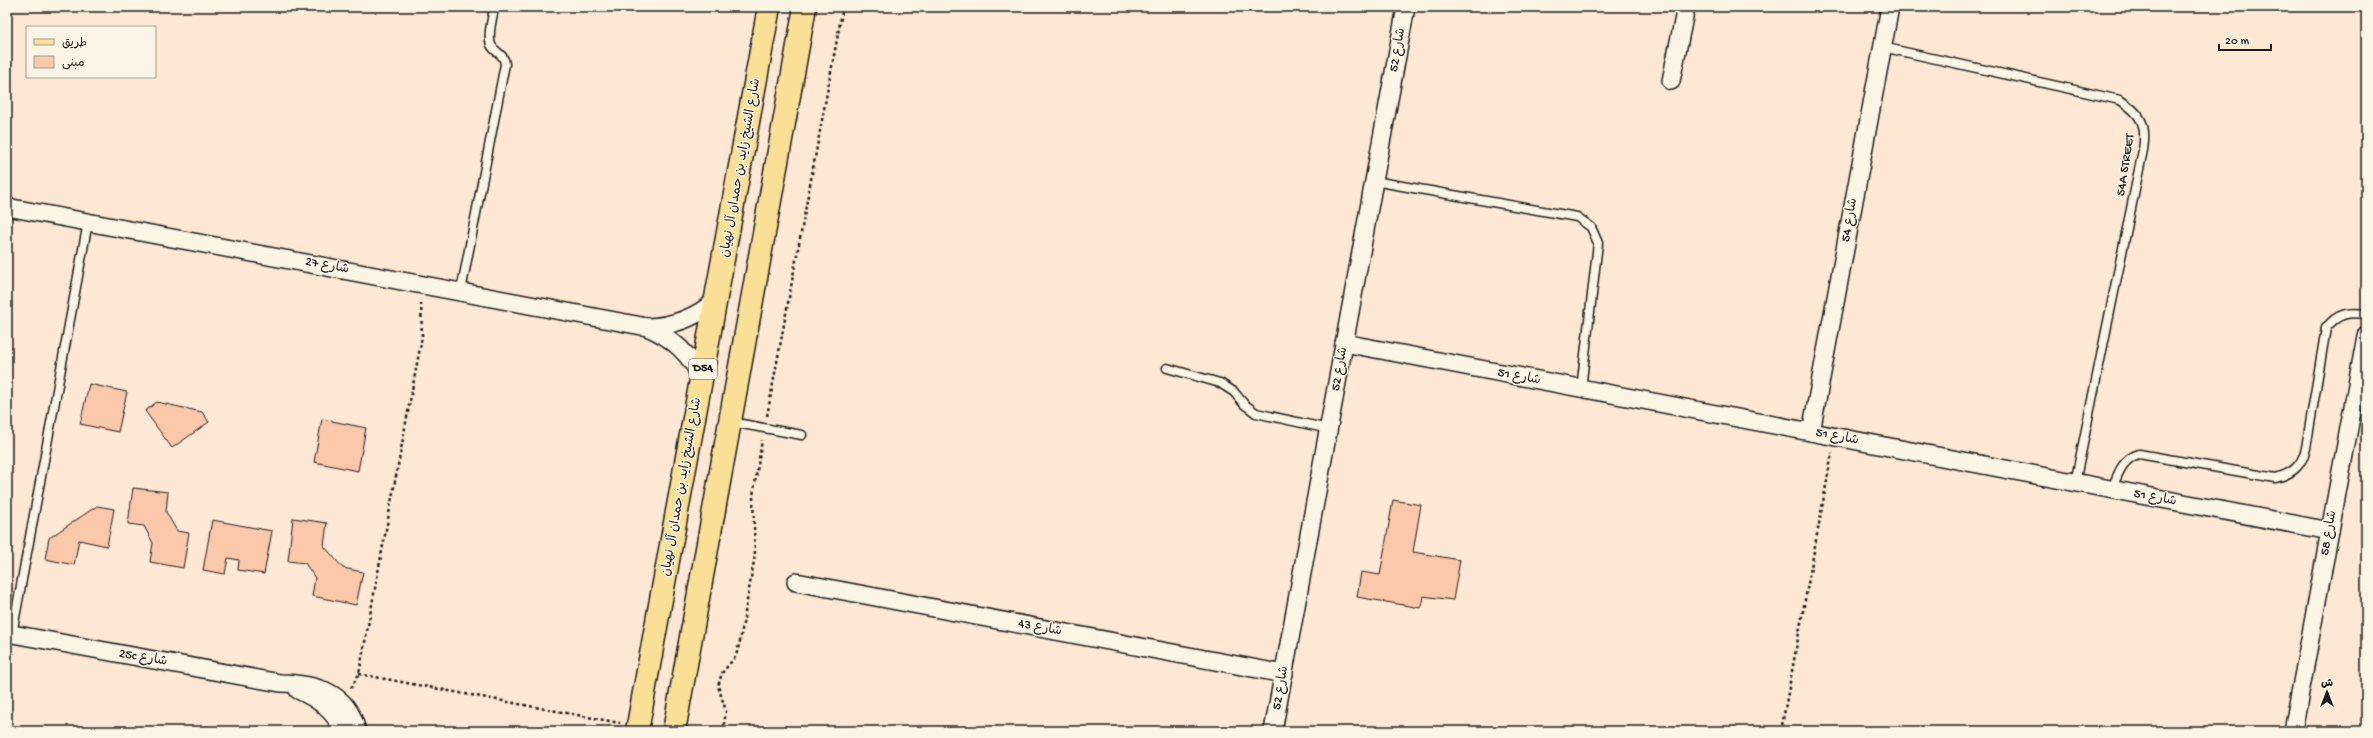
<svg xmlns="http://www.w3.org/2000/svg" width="2373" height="738" font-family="'Gochi Hand','Playpen Sans Arabic',sans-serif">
<rect width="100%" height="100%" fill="#fce8d4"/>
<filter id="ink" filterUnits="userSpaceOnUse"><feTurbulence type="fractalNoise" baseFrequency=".025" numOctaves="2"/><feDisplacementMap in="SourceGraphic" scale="8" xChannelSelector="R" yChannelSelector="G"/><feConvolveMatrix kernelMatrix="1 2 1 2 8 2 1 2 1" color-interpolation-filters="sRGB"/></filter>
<g filter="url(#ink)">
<g fill="#fbc8ac" stroke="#1c1c1c">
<polygon points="89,384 127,392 118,432 80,424"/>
<polygon points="157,402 202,412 209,422 172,448 145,411"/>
<polygon points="322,419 366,428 358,471 314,462"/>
<polygon points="133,488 168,492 166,512 177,531 189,533 183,568 150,562 153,543 144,526 128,524"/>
<polygon points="7,497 12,498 7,525"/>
<polygon points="1393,500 1421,505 1413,552 1460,560 1453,600 1423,596 1421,608 1357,597 1361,572 1380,575"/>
<polygon points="97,506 114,509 107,546 79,540 74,565 45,559 49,538"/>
<polygon points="293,518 327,523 324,546 343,568 363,572 356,605 312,596 315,578 305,563 288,561"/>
<polygon points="212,520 272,531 264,574 238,570 239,560 228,558 225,574 203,570"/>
</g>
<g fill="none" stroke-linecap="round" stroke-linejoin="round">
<defs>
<g id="lane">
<path d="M1882,47l238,53c22,14 27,25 23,50l-68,333"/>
<polyline points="1374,181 1577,217 1591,227 1598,243 1581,389"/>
<path d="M461,291l44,-227c-1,-11 -10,-11 -14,-19 -4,-10 2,-28 3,-38"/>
<polyline points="1167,368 1220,383 1234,392 1244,404 1256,413 1329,429"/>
<polyline points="731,422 802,435"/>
<path d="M2112,489c6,-15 10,-30 27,-35l137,24c18,-5 26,-13 30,-30l20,-120c12,-15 22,-16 40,-14"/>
<polyline points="12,634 88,222"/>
</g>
<g id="street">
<polyline points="1671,81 1686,7"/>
<path d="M7,207l640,120c26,11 43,27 55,52"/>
<path d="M647,327c27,-1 49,-9 69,-27"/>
<polyline points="1344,343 2330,531"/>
<polyline points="1811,432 1890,7"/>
<polyline points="796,582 1284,674"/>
<path d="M7,633l273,50c36,1 67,8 77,48"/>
<path d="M298,690c20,9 36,20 45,41"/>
<polyline points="1273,731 1406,7"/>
<polyline points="2293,731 2366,336"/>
</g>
<g id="primary">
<polyline points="637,731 769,7"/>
<polyline points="674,731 805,7"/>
</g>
</defs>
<use href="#lane" stroke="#1c1c1c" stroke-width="11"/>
<use href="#street" stroke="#1c1c1c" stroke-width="20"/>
<use href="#primary" stroke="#1c1c1c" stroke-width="25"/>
<g stroke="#1c1c1c" stroke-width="2.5" stroke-dasharray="3 3" stroke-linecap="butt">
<polyline points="767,416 843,7"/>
<polyline points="359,674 620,723"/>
<polyline points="351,688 359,674 422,337 421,301"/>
<polyline points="723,731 726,711 718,686 722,673 736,656 740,641 755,555 753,496 762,440"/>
<polyline points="1781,731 1832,453"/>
</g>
<use href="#lane" stroke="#fcf5e5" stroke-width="8"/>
<use href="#street" stroke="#fcf5e5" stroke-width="17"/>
<use href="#primary" stroke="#fadf96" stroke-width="22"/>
</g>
</g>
<g text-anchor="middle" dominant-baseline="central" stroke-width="3" stroke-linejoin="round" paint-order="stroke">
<rect fill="#fcf5e5" stroke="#5f5d58" stroke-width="1" x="689" y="359" width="28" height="20" rx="3"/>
<g font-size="12" font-weight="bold" fill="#1c1c1c">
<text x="703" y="369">D54</text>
</g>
<g font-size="13" fill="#1c1c1c" stroke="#fcf5e5">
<text transform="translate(1398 50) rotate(-80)">شارع 52</text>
<text transform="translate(2126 165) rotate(-81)">54A STREET</text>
<text transform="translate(741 168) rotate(-80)">شارع الشيخ زايد بن حمدان آل نهيان</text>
<text transform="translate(1850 220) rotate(-80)">شارع 54</text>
<text transform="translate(327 266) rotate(11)">شارع 27</text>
<text transform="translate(1340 369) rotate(-80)">شارع 52</text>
<text transform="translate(1519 377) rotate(11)">شارع 51</text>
<text transform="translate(1837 437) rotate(11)">شارع 51</text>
<text transform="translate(682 487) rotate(-80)">شارع الشيخ زايد بن حمدان آل نهيان</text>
<text transform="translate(2155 498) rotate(11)">شارع 51</text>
<text transform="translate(2329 533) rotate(-80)">شارع 58</text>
<text transform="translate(1040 628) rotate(11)">شارع 43</text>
<text transform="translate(143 658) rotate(10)">25c شارع</text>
<text transform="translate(1281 688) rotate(-80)">شارع 52</text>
</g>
</g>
<rect width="2373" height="738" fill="none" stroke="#fcf5e5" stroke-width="24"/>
<rect x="12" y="12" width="2349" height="714" fill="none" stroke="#1c1c1c" stroke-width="1.5" filter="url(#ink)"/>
<rect x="26" y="26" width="130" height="52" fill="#fcf5e5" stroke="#a29e95"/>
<rect x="34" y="39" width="20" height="6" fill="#fadf96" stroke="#a29e95"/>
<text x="62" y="46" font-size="12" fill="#1c1c1c">طريق</text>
<rect x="34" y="56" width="20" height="12" fill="#fbc8ac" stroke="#a29e95"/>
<text x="62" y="66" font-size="12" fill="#1c1c1c">مبنى</text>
<g transform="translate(2327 692)" stroke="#fcf5e5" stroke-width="3" paint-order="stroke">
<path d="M0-3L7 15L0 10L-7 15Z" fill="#1c1c1c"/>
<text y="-6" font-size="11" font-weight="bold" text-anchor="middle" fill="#1c1c1c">ش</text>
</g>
<path d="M2219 44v6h52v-6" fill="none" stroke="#1c1c1c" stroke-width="2"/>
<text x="2225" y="44" font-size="12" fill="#1c1c1c" stroke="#fcf5e5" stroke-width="3" paint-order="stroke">20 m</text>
</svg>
